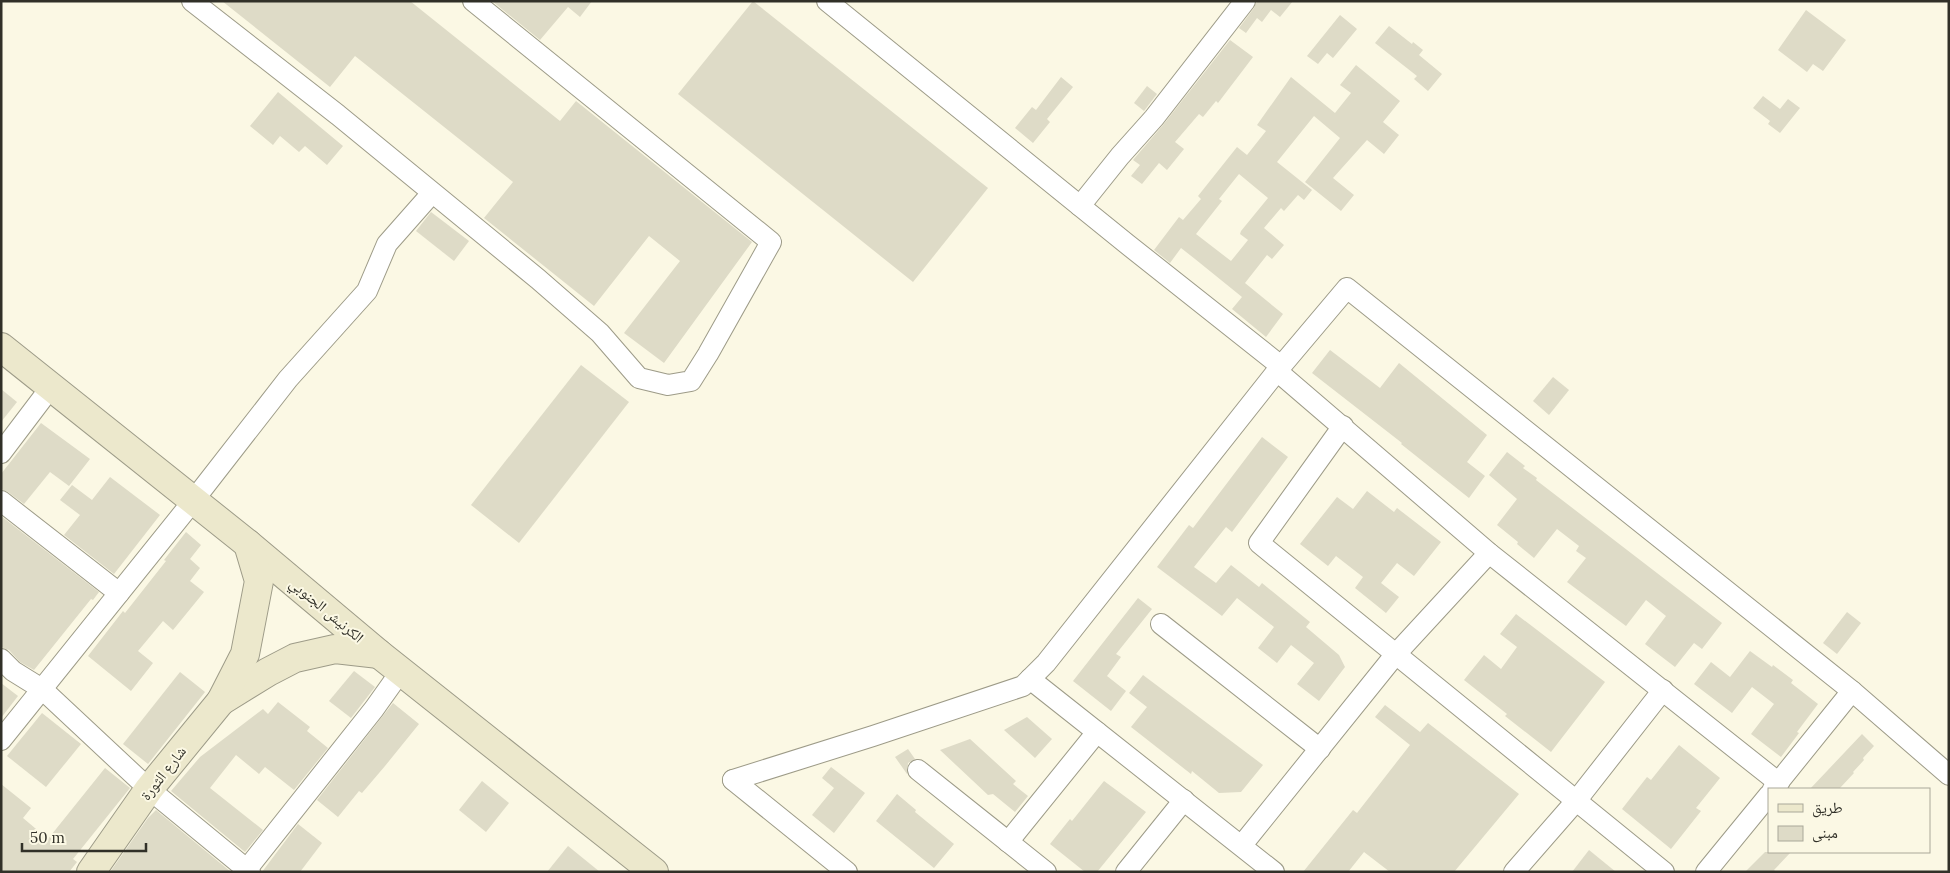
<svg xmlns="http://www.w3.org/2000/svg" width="1950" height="873" font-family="Lora,'Noto Naskh Arabic',serif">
<rect width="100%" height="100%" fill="#fbf8e4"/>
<g fill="#dedbc7" fill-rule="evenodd">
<polygon points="222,1 410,1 560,121 576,101 752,242 664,363 624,333 680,261 649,236 594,306 484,218 513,182 355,56 330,87"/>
<polygon points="492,1 592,1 580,17 568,7 540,40"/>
<polygon points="753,1 988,188 913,282 678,94"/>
<polygon points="1257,1 1293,1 1280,17 1271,10 1262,22 1257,18 1246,33 1239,28 1254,8"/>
<polygon points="1806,10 1846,40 1823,71 1813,64 1807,72 1778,50"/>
<polygon points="1340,15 1357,29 1333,58 1327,53 1318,64 1307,56"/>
<polygon points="1389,26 1412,44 1413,42 1423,50 1419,55 1442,74 1428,91 1414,79 1417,76 1375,43"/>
<polygon points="1230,40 1253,57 1218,103 1216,101 1203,117 1199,114 1175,142 1184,149 1167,170 1159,163 1142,184 1131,176 1140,165 1133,160 1163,125"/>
<path d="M1356,65l44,36 -17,21 16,13 -15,19 -17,-14 -34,38 21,17 -13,16 -36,-29 35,-44 -26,-22 -37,46 35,28 -8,10 -6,-5 -14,16 -3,-3 -17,20 20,17 -12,14 -5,-4 -22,28 38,31 -17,23 -34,-28 10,-12 -47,-38 -14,-11 -11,15 -16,-13 25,-33 4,3 18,-21 -3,-3 39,-49 10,8 19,-24 -9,-6 34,-48 44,36 16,-20 -11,-8zM1239,174l29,24 -27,33 -1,3 8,6 -17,21 -35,-27 26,-33 -3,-2z"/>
<polygon points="1061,77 1073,87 1047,119 1050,122 1033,143 1015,128 1032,107 1036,110"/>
<polygon points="1147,86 1157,94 1144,111 1134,103"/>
<polygon points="278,92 343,146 327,165 305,146 299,152 280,136 273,145 250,126"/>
<polygon points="1763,96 1780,109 1788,99 1800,108 1780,133 1768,124 1770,121 1753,108"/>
<polygon points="431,212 469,241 454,261 416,231"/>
<polygon points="1330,350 1380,388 1399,363 1487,435 1467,462 1485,476 1469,498 1401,444 1402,443 1312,373"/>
<polygon points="581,365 629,402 519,543 471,505"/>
<polygon points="1553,377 1569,390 1549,415 1533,401"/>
<polygon points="1,389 17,402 1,422"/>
<polygon points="41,423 90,459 69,486 50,472 24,504 8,492 1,489 1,474"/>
<polygon points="1262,437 1288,457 1232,532 1226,527 1194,567 1216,583 1231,565 1259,587 1262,583 1310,622 1306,627 1339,655 1345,667 1319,701 1297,684 1314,663 1291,645 1277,663 1258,648 1274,627 1237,598 1222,616 1157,567 1189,525 1193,528"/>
<polygon points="1507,452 1525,466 1523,468 1537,478 1536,480 1722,623 1702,649 1694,643 1675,667 1645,644 1666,616 1646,600 1626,626 1567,582 1586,558 1576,551 1579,546 1557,529 1534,558 1517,544 1518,542 1497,525 1517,499 1489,475"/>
<polygon points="110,477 160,515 114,574 64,535 80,515 60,500 72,485 92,500"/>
<polygon points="1367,491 1394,512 1397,508 1441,542 1414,576 1397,563 1381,583 1399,597 1386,613 1355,588 1363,577 1336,556 1328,566 1300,544 1337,497 1353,509"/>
<polygon points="1,516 99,592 93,600 91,599 34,670 20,662 9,650 1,647"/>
<polygon points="186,532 201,545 190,559 200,568 190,581 204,592 173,630 163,621 138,651 153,663 131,691 88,656 123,611 125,613 151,580 166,561 164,560"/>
<polygon points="1138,598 1152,609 1116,654 1121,657 1107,676 1126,691 1111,711 1073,681"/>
<polygon points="1847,612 1861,623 1837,654 1823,643"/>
<polygon points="1516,614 1605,682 1551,752 1505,716 1507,714 1464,680 1484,655 1501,669 1517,647 1500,634"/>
<polygon points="1750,651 1772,667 1773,665 1793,680 1791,683 1818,704 1797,732 1799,733 1781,757 1751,734 1774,704 1752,687 1732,713 1694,684 1711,662 1730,677"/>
<polygon points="354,671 375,687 351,718 329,701"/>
<polygon points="180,672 205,692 148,764 123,744"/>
<polygon points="1143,675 1263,765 1241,792 1219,793 1192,771 1191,774 1131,727 1147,707 1129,693"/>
<polygon points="1,683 18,696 1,718"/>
<polygon points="278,702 310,727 307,731 328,748 294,790 265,767 259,774 236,755 210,788 263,830 245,852 171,791 200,757 263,709 268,714"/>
<polygon points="393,703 419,724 385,766 362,793 359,791 338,817 317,800"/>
<polygon points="1385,705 1420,732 1428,723 1519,794 1454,872 1390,872 1364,852 1348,872 1303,872 1353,810 1357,813 1410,745 1375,717"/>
<polygon points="42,713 81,744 46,787 7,756"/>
<polygon points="1027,717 1052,739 1035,758 1004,730"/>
<polygon points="1862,734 1874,746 1863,758 1864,760 1853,772 1854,773 1839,789 1810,789"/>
<polygon points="970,739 1016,781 1013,784 1028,796 1015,812 993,794 988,795 940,750"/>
<polygon points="1679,745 1720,778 1696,808 1701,811 1671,849 1622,809 1647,777 1651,780"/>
<polygon points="908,749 915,759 908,763 907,774 895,757"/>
<polygon points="831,767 865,793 834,833 812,815 834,788 822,778"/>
<polygon points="105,768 130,788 73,859 77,862 69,872 1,872 1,784 31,808 23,818 48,839"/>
<polygon points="482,781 509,803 486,832 459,810"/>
<polygon points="1104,781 1146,812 1097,872 1085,872 1050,844 1070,819 1072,821"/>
<polygon points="897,794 916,810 915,812 954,844 934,868 876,821"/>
<polygon points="156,810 231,872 110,872 148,818"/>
<polygon points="298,824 322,843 300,872 262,872"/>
<polygon points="568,846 600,872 547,872"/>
<polygon points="1589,850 1616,872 1572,872"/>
<polygon points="1765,852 1791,852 1774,870 1776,872 1745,872"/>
</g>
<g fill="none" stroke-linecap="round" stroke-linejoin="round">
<defs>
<g id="minor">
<polyline points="192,1 338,115 538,279 600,333 639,378 668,385 691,381 708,354 771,242 473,1"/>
<polyline points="827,1 1127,244 1281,366"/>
<polyline points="1080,206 1120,156 1154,118 1245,1"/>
<polyline points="1277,371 1489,553 1779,783"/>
<polyline points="1343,426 1259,543 1664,872"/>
<polyline points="1,453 51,387"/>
<polyline points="1,501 119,593"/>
<polyline points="1161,624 1320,749"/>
<polyline points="1,659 13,671 42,689 149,789 250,872"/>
<polyline points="1030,679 1274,872"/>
<polyline points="1,740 193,501 288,379 367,291 387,244 432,193"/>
<polyline points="918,770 1046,872"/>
<polyline points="733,780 873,736 1023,686 1046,663 1277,371 1347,288 1852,691 1949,775"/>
<polyline points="733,780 847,872"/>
<polyline points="1773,789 1852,691"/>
<polyline points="1008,842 1097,732"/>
<polyline points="1242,845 1395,655 1489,553"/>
<polyline points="247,869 374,709 401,671"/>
<polyline points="1126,872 1184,800"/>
<polyline points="1514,872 1576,801 1663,690"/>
<polyline points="1706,872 1769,795"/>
</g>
<g id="secondary">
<polyline points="1,347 248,544 379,654 654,872"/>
<polyline points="221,701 268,672 295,658 335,649 379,654"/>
<polyline points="91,872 149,789 221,701 245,654 259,581 248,544"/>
</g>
</defs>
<use href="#minor" stroke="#9d9b88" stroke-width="22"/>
<use href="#secondary" stroke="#9d9b88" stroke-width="30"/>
<use href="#minor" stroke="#fff" stroke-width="20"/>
<use href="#secondary" stroke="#ece8cc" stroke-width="28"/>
</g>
<g text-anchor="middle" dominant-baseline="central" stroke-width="4" stroke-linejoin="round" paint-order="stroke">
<g font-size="15" fill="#313028" stroke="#fbf8e4">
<text transform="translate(327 610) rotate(40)">الكرنيش الجنوبي</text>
<text transform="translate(163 773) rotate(-52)">شارع الثورة</text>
</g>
</g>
<rect width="1950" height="873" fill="none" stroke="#313028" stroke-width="5"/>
<rect x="1768" y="788" width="162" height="65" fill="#fbf8e4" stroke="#aaa899"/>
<rect x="1778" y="804" width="25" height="8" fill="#ece8cc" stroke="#aaa899"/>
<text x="1812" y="813" font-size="15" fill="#313028">طريق</text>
<rect x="1778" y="826" width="25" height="15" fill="#dedbc7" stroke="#aaa899"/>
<text x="1812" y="838" font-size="15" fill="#313028">مبنى</text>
<path d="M22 843v8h124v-8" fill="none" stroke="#313028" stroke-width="2.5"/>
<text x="30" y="843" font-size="15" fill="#313028" stroke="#fbf8e4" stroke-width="4" paint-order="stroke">50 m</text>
</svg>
